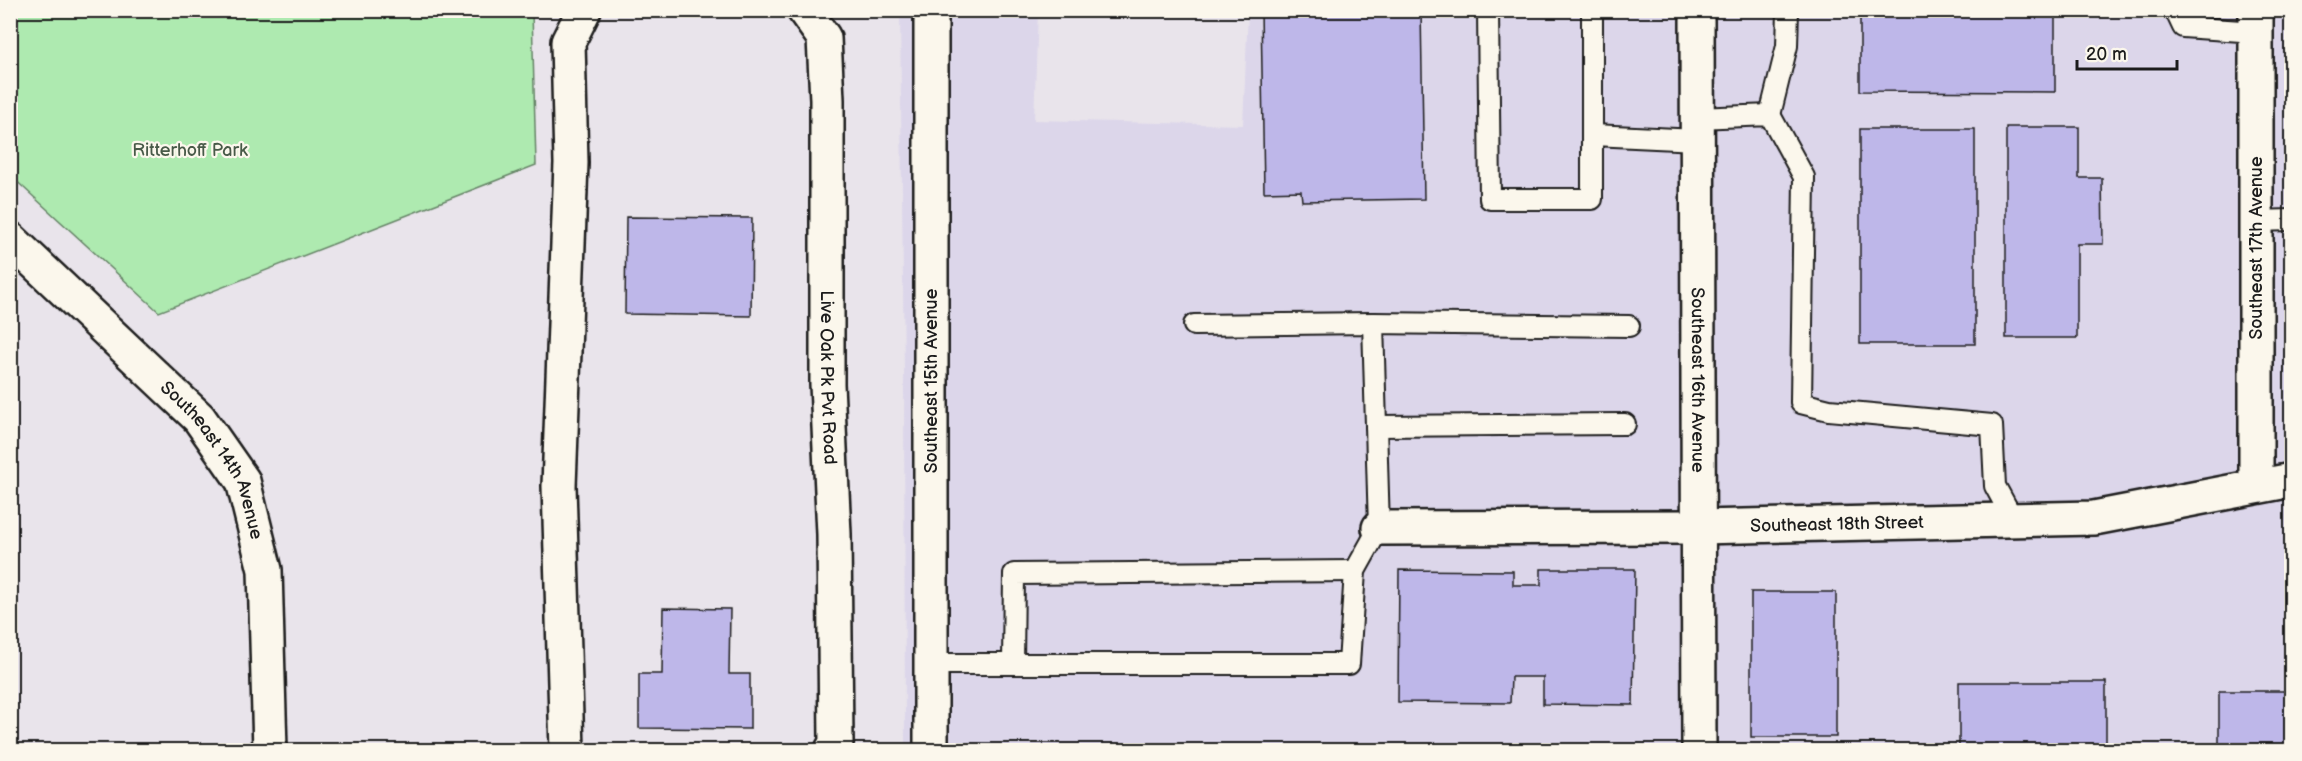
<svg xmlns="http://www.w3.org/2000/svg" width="2302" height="761" font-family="'Balsamiq Sans',sans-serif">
<rect width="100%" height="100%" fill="#e9e4eb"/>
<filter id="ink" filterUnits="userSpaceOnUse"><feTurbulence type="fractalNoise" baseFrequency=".0167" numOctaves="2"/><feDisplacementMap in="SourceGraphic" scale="12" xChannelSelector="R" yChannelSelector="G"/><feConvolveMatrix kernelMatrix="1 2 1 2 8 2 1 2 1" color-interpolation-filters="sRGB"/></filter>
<g filter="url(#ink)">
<polygon fill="#dcd6ea" points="900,11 1038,11 1034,120 1243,125 1248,11 2291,11 2291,750 905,750 904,376"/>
<polygon fill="#aeeab0" stroke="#658366" stroke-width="1.5" points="10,11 532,11 536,165 159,312 11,176"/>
<g fill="#beb7e9" stroke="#1c1c1c" stroke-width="1.5">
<polygon points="1261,10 1421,10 1424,199 1302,201 1301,191 1264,192"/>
<polygon points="1860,10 2055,10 2055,92 1860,91"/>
<polygon points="2006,127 2079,127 2079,178 2102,178 2103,244 2077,244 2077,338 2006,338"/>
<rect x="1860" y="129" width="115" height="215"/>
<polygon points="626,217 752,218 751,316 625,314"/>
<polygon points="1541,569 1635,569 1633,705 1543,704 1543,677 1511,677 1510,703 1398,702 1399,570 1513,571 1513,585 1541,585"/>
<rect x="1751" y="592" width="85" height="145"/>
<polygon points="663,608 730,609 729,674 750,674 750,729 639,728 639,674 662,674"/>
<rect x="1959" y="682" width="147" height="68"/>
<rect x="2219" y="691" width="73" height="59"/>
</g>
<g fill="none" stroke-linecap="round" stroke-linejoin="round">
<defs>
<g id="service">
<polyline points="1488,10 1490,199 1592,199 1592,10"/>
<polyline points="2175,10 2183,27 2256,32"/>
<polyline points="1770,115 1787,46 1788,10"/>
<polyline points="1697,118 1770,115 1804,177 1801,403 1829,410 1992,425 1995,486 2014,521"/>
<polyline points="1593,135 1697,140"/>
<polyline points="2256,221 2292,220"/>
<polyline points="1194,325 1373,323 1629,326"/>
<polyline points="1376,426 1625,424"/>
<polyline points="931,664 1349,664 1355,571 1379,528 1373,323"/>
<polyline points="1013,664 1014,574 1355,571"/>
</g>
<g id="minor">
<path id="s1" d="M804,10l20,28 3,62v284l7,150 2,209 -4,7"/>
<path id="s2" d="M1697,10l2,740"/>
<path id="s3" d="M10,239l189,179 44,63 22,89 5,180"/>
<polyline points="2256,486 2256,10"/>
<path id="s4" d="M1379,528l320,-1 395,-9 198,-38"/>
<polyline points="567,750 559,486 571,163 568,42 584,10"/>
<polyline points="931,750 931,10"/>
</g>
</defs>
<use href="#service" stroke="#1c1c1c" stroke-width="24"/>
<use href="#minor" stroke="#1c1c1c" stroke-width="38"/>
<use href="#service" stroke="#fbf7ec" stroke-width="20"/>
<use href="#minor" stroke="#fbf7ec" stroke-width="33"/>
</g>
</g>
<g text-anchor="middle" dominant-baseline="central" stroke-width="4.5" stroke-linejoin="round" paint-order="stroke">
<g font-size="18" fill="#485a48" stroke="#fbf7ec">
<text x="190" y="150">Ritterhoff Park</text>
</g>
<g font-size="18" fill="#1c1c1c" stroke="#fbf7ec">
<text transform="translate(2256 248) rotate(-90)">Southeast 17th Avenue</text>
<text stroke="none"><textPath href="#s1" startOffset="374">Live Oak Pk Pvt Road</textPath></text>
<text stroke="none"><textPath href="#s2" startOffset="370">Southeast 16th Avenue</textPath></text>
<text transform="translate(931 381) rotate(-90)">Southeast 15th Avenue</text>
<text stroke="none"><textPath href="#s3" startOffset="304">Southeast 14th Avenue</textPath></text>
<text stroke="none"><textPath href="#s4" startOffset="458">Southeast 18th Street</textPath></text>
</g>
</g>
<rect width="2302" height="761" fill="none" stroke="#fbf7ec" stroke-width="36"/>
<rect x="18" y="18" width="2266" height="725" fill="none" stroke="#1c1c1c" stroke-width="2" filter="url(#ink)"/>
<path d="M2077 60v9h100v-9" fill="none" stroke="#1c1c1c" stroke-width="3"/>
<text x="2086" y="60" font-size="18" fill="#1c1c1c" stroke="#fbf7ec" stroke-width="4.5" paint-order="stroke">20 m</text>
</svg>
